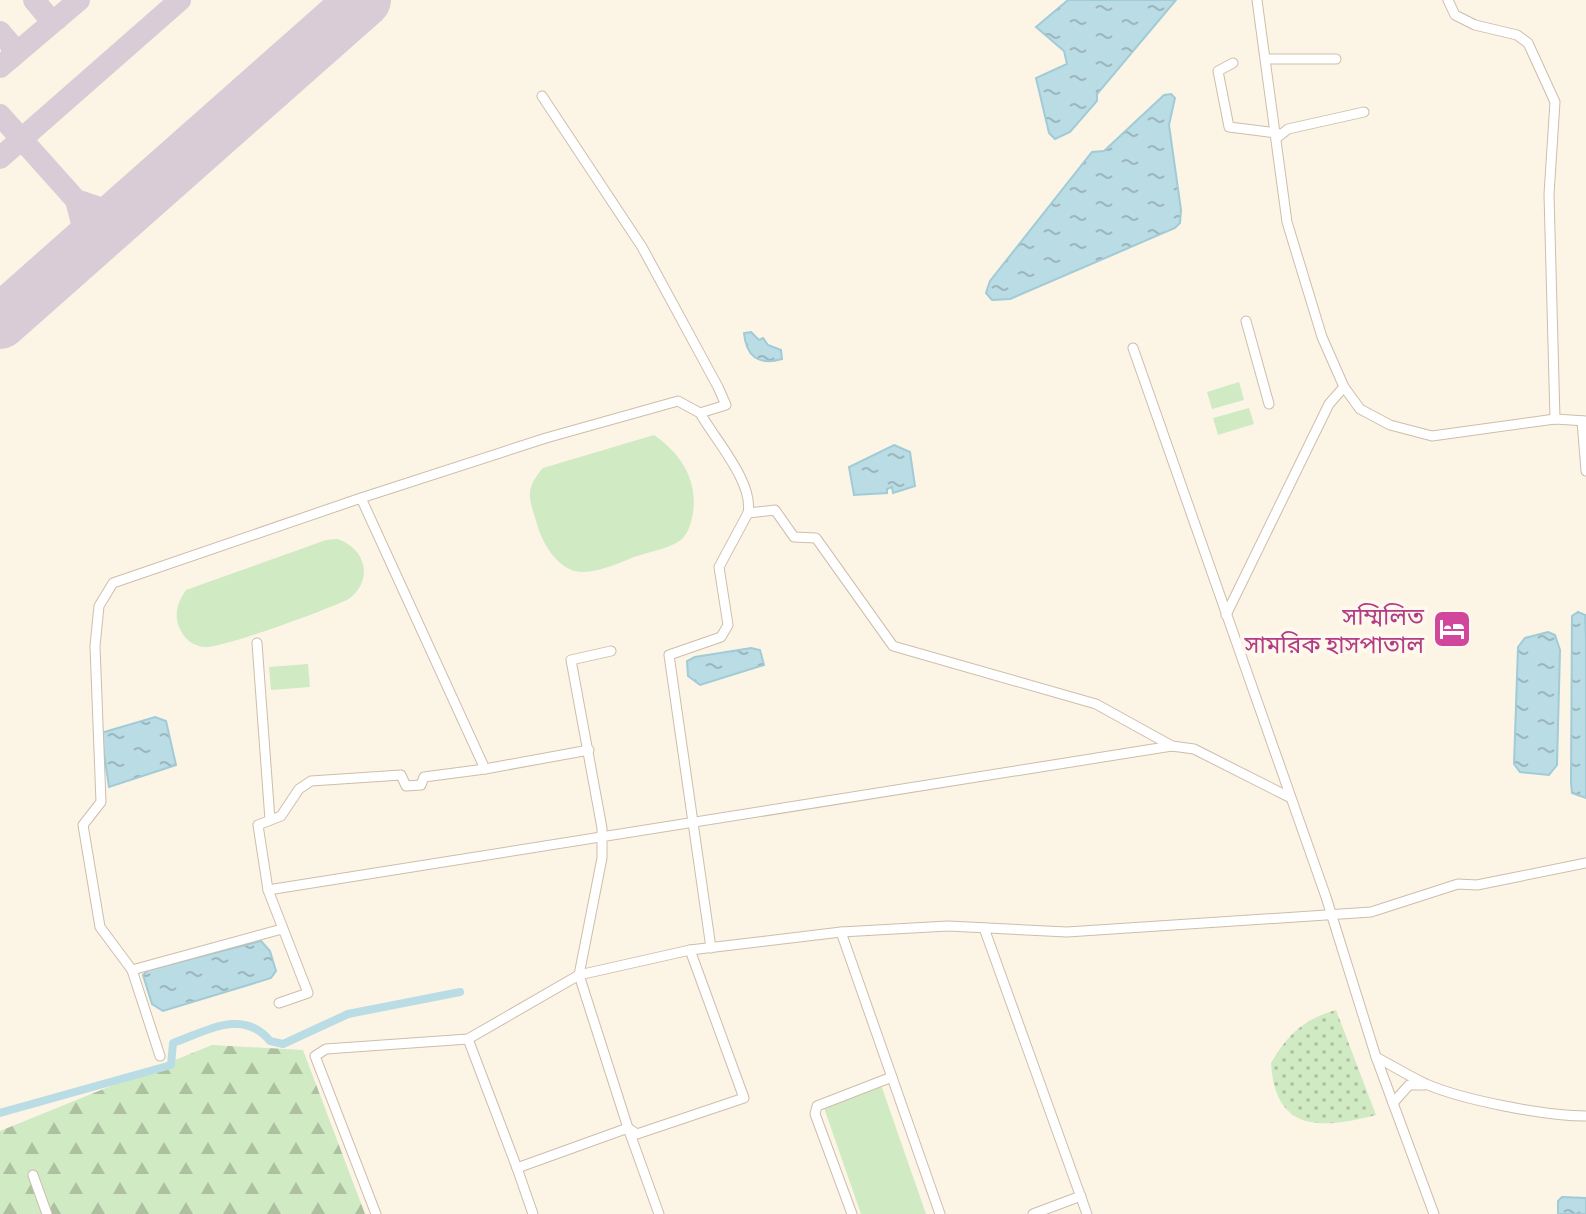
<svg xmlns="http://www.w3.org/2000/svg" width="1586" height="1214" font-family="Barlow,'Noto Sans Bengali',sans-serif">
<defs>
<pattern id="forest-firs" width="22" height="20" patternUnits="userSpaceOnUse" patternTransform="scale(2)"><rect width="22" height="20" fill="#d0eac4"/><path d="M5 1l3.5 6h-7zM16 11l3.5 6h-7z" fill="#adc1a1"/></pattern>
<pattern id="garden-dots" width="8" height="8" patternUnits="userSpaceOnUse" patternTransform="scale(2)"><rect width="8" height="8" fill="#d0eac4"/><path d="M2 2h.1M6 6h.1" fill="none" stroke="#adc1a1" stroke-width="1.8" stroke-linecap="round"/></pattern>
<pattern id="water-ripples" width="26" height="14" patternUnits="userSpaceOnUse" patternTransform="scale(2)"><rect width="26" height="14" fill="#badce5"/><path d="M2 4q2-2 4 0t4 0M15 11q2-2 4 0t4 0" fill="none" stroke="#9cb6bc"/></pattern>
</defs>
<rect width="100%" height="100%" fill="#fcf5e5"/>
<polygon fill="url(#forest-firs)" points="212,1045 303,1050 365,1214 0,1214 0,1131"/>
<g fill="#d0eac4">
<polygon points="1239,382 1244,400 1212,409 1207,392"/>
<polygon points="1249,408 1254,424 1218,435 1213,418"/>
<path d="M654,435c26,18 44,44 39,78 -2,9 -4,20 -12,27 -12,9 -33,12 -47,17 -14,6 -38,16 -54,15 -22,-2 -38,-29 -43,-48 -8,-26 -13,-34 6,-56z"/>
<path d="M337,539c29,9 37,41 12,60 -20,10 -126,49 -143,48 -11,0 -21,-7 -25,-16 -8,-15 -4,-28 5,-41l140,-50z"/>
<polygon points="308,664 310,687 271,690 269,667"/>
<polygon points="881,1085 926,1214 861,1214 823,1105"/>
</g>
<path fill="url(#garden-dots)" d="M1336,1010l40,105c-55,14 -101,18 -105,-52 16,-28 33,-44 65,-53z"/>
<g fill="url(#water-ripples)" stroke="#a0cbd7" stroke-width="2">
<polygon points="1068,0 1176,0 1097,94 1097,101 1070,132 1055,139 1049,133 1036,78 1067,64 1064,51 1036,27"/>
<polygon points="1171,94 1175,98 1169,125 1181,210 1180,223 1175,228 1010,299 992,300 986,293 990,281 1092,152 1104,151 1164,95"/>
<path d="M751,332l8,8 4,-2 5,7 13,5 1,9c-24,7 -36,-3 -38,-26z"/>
<polygon points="894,445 910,452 915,486 893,493 892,487 887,489 887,493 854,495 849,467"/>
<polygon points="1578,612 1585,615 1586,640 1586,798 1572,793 1571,783 1572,616"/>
<polygon points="1548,632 1555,635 1560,650 1557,765 1549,775 1520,772 1514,764 1518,647 1525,638"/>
<polygon points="751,648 760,650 764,665 700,685 688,676 687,661 695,657"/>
<polygon points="155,717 166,721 176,765 109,787 101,733"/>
<polygon points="261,941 270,951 276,971 271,978 163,1011 152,1004 143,975 148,970"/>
<polygon points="1562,1197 1586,1198 1586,1214 1558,1214 1558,1201"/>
</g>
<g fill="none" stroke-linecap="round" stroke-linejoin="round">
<path stroke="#badce5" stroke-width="8" d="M0,1113l171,-48 2,-22c34,-12 70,-35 97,-2l13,3 65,-30 112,-22"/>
<g stroke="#daccd6" stroke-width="22">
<polyline points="34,0 48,17 57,19"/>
<polyline points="345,17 353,0"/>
<polyline points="0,32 12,46 12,57"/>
<polyline points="0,67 79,0"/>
<polyline points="0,115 76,200 105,210 135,203"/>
<polyline points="0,158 180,0"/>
<polyline points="72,259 83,227 76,200"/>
</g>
<polyline stroke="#daccd6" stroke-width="54" points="0,322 364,0"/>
<defs>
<g id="minor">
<polyline points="1257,0 1287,222 1322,337 1344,387 1360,409 1390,425 1432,436 1555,419 1586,421"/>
<polyline points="1448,0 1455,15 1475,25 1517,35 1528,43 1555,102 1549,194 1555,419"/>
<polyline points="1266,59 1336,59"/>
<polyline points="1233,63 1218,71 1229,127 1277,133"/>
<path d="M542,96l100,151 76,140 8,18 -26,8c16,28 54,70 48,100l27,-3 19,27 22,1 77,108 203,58 76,42 22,3 95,48"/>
<polyline points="1278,137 1288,129 1364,112"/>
<polyline points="1246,321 1269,404"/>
<polyline points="1133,348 1326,897 1376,1057 1434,1214"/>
<polyline points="1582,421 1586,471"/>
<polyline points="361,498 546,438 678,401 700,413"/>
<polyline points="1226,615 1329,404 1344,387"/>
<polyline points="257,643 270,820"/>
<polyline points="611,651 571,660 602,828 602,858 579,975 628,1128 637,1134 744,1098 690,950"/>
<polyline points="268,890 1172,746"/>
<polyline points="984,928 1087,1214"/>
<polyline points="282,929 132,970 100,927 83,825 101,802 95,646 99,606 113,583 361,498 485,769 589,750"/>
<polyline points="841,932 940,1214"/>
<polyline points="711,948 669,655 721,637 728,625 719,567 748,513"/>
<polyline points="132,970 160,1056"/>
<polyline points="279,1003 308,993 268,890 258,825 281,816 299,789 311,781 401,775 406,786 421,785 424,777 485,769"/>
<polyline points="468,1039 517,1168"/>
<path d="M1376,1057c17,9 33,19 50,27 37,16 119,32 160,32"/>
<polyline points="1393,1103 1409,1085 1424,1085"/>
<polyline points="33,1175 47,1214"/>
<polyline points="376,1214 315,1056 326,1049 468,1039 579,975 690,950 841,932 948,926 1067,932 1371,912 1458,884 1477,885 1586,863"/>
<polyline points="533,1214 517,1168 628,1128 659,1214"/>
<polyline points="852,1214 815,1114 817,1106 892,1077"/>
<polyline points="1033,1214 1081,1196"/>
</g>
</defs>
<use href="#minor" stroke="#cebdac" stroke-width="11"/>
<use href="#minor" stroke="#fff" stroke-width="9"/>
</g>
<defs>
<symbol id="hotel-square" viewBox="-11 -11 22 22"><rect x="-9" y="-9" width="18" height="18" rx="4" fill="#d1479c" stroke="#fff8ec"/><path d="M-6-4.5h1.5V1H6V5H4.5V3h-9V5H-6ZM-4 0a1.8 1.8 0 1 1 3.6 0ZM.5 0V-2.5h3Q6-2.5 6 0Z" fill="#fff"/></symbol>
</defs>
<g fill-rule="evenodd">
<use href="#hotel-square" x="1430" y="607" width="44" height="44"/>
</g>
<g text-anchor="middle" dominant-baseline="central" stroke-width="8" stroke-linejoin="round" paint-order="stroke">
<g font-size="24" fill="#b23c85" stroke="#fff8ec" text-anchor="end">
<text x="1424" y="615">সম্মিলিত<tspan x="1424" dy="28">সামরিক হাসপাতাল</tspan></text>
</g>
</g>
</svg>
